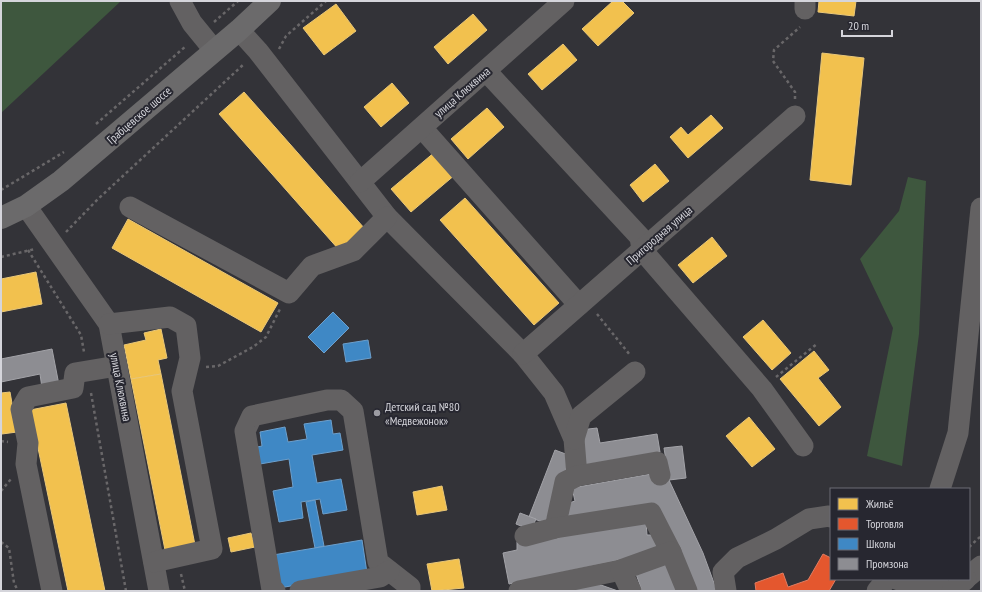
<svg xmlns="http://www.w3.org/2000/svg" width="982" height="592" font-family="'PT Sans Narrow',sans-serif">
<rect width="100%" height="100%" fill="#333338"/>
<g fill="#3e573e">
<polygon points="1,1 121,1 1,113"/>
<polygon points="908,177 926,181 919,334 902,466 867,456 893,328 860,259 899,211"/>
</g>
<g fill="#f2c14e" stroke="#e9c778">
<polygon points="613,1 622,1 634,13 598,46 582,29"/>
<polygon points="817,1 856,1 854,16 818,12 819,1"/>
<polygon points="336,4 356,31 324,55 303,28"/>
<polygon points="473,14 487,30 448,64 434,47"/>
<polygon points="563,44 577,60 542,90 528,74"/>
<polygon points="822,53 864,58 851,185 810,180"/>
<polygon points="392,83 409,103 381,127 364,107"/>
<polygon points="244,92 365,229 340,251 219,114"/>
<polygon points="487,108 504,127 468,159 451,139"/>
<polygon points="711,115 723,128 688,158 670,137 681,127 688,135"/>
<polygon points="436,151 456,174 411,212 391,189"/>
<polygon points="655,164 669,181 643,202 630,185"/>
<polygon points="465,198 559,303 534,325 440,220"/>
<polygon points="128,219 278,303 261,332 112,248"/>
<polygon points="712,237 727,256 693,283 678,265"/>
<polygon points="36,272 42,304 1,312 1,279"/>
<polygon points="763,320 791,353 772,370 743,337"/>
<polygon points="161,329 167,358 158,360 161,374 131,379 124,345 146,340 144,333"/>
<polygon points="814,351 829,370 818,378 841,407 819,426 780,379"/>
<polygon points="161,374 195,545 165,550 131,379"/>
<polygon points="10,392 17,432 2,434 1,393"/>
<polygon points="66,403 105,591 68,591 30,410"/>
<polygon points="749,417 775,449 752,467 726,436"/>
<polygon points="442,486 447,510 417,515 413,492"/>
<polygon points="251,533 255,547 231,552 228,538"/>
<polygon points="459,559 464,588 432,591 427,564"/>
</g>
<polygon fill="#e4572e" stroke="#e07d62" points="823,554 831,558 831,579 836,579 829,591 756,591 755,583 783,573 788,587 808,580"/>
<g fill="#3f88c5" stroke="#6c9fcc">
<polygon points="333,312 349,328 324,353 308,337"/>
<polygon points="368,340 371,358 346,362 343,344"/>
<polygon points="331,420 333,434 340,433 343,450 312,455 317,483 341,479 347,510 323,514 320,499 301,502 303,518 279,522 273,491 293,487 289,459 260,464 257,447 262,446 260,432 285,427 288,442 307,439 304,424"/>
<polygon points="315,500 324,546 315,548 306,502"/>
<polygon points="362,540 367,573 279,588 273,555"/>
</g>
<g fill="#8d8d92" stroke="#a3a3a8">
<polygon points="52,349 59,385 42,388 40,374 1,382 1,359"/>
<polygon points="597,428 600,443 657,434 660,452 585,465 580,430"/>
<polygon points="682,446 686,478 669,480 664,448"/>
<polygon points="555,450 571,456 545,523 529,517"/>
<polygon points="651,474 655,484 669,480 703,553 717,591 695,591 684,561 657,505 569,521 566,504 575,501 572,488"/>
<polygon points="520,513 536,519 531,530 516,524"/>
<polygon points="646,522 647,535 657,535 660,551 509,584 503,553 517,550 517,542"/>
<polygon points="668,560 679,591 642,591 635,571"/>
<polygon points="598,584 618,591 556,591"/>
</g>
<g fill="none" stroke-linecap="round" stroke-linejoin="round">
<g stroke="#696769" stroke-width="2.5" stroke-dasharray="3 3" stroke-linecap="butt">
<polyline points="214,22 238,1"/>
<polyline points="279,49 286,36 326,1"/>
<polyline points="795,99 795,92 773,61 774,50 800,27"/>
<polyline points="96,124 186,46"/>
<polyline points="1,190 64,152"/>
<polyline points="66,232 98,199 244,64"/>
<polyline points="28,250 81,335 84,352"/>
<polyline points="1,257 35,249"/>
<polyline points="597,314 630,355"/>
<polyline points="206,367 218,366 253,347 266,337 280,309"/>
<polyline points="776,377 818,343"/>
<polyline points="91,393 126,591"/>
<polyline points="1,441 8,442"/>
<polyline points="1,491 11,479"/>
<polyline points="1,542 9,548 14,583 18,591"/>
<polyline points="969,547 981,536"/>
<polyline points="181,574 185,591"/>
</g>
<g stroke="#636162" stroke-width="21">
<polyline points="180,1 192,23 214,50"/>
<polyline points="805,9 805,1"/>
<polyline points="239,30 258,51 387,217 523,354 554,393 574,439 577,476"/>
<polyline points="486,71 640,237 642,250 762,389 803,446"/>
<polyline points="422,128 579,305"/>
<polyline points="360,182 564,1"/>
<polyline points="26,206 109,324 159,591"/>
<polyline points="130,207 289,293 312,266 353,251 387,217"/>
<polyline points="109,324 170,317 186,326 190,358 182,391 212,549 154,562"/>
<polyline points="523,354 795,116"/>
<polyline points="574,439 581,416 635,372"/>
<polyline points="940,489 958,433 981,208"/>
<polyline points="555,528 565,482 577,476 657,462 660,475"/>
<polyline points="525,536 555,528 651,513 671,552"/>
<polyline points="969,576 981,566"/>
<polyline points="896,579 929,591 938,579"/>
<polyline points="52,591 26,464 28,443 21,409 28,397 73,388 75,373 117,366"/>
<polyline points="275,591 272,590 245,431 252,416 327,400 341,400 353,411 378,562 410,587 410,591"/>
<polyline points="300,591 380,577 389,571"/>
<polyline points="519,591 621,570"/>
<polyline points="631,591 621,570 671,552 687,591"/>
<polyline points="726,591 723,572 737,558 776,539 809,519 829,516 831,517"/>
<polyline points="877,591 887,579"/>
<polyline points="952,591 966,579"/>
</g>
<polyline stroke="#6b6a6b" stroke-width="22" points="1,218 26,206 61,181 239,30 270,1"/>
</g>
<circle fill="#9c9ca2" stroke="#272730" stroke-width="1.5" cx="377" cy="413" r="4"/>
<g text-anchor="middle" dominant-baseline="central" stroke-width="4" stroke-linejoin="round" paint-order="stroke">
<g font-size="12" fill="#d5d5db" stroke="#272730">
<text transform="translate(462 92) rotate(-41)">улица Клюквина</text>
<text transform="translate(139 115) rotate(-41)">Грабцевское шоссе</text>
<text transform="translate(659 235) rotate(-41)">Пригородная улица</text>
<text transform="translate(121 387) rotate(79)">улица Клюквина</text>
</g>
<g font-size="12" fill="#d5d5db" stroke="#272730" text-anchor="start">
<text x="385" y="406">Детский сад №80<tspan x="385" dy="14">«Медвежонок»</tspan></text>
</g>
</g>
<rect width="982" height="592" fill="none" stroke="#d5d5db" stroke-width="4"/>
<rect x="830" y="488" width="140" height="92" fill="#272730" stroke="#6d6d74"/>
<rect x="838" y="498" width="20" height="12" fill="#f2c14e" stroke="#6d6d74"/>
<text x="866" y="508" font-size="12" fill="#d5d5db">Жильё</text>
<rect x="838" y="518" width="20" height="12" fill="#e4572e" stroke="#6d6d74"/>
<text x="866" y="528" font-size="12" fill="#d5d5db">Торговля</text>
<rect x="838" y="538" width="20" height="12" fill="#3f88c5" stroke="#6d6d74"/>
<text x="866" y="548" font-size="12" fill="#d5d5db">Школы</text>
<rect x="838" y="558" width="20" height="12" fill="#8d8d92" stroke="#6d6d74"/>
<text x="866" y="568" font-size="12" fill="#d5d5db">Промзона</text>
<path d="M842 30v6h50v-6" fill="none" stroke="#d5d5db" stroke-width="2"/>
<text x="848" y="30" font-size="12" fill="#d5d5db" stroke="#272730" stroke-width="3" paint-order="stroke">20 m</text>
</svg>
